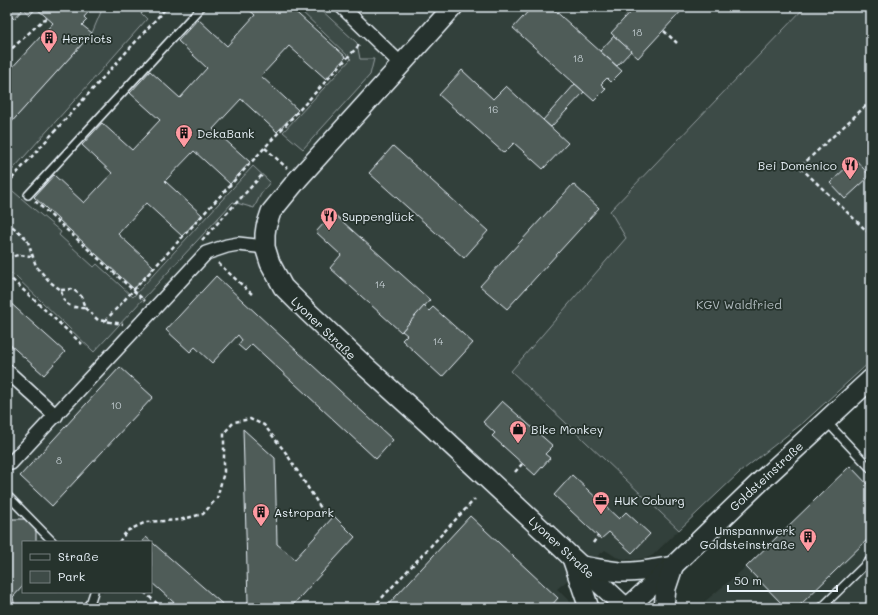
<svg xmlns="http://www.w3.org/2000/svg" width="878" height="615" font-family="Mali,sans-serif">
<rect width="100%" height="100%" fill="#26332d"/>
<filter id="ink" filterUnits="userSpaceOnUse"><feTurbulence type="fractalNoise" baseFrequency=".025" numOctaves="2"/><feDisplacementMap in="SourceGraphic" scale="8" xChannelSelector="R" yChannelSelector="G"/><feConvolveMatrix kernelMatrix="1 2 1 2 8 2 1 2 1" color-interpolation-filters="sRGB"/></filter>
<g filter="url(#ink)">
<g fill="#333f3a" fill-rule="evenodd">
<path d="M7,7h798l-195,204 17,27 -116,132 168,160 -26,25 -6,3 -15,2 -8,-1 -8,-2 -11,-7 -48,39 12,12 4,7h-566zM23,542h128v50h-128z"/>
<polygon points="871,446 871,608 697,608 746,567"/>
</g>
<g fill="#3e4b47" stroke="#939ea0">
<polygon points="103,7 135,7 147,19 7,176 7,127 92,33"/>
<polygon points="297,7 318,7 357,43 360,59 374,59 370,75 303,149 283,132 351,59"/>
<polygon points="805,7 871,7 871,361 804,422 739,473 679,530 511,371 626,238 610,211"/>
<polygon points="253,166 270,182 261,194 254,208 233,202 94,352 15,276 7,271 7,186 61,232 59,235 94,267 97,264 133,297"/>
</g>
<g fill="#505c59" stroke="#e8f1f8">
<polygon points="7,7 93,7 84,17 87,20 82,25 92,33 7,127 7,73 53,23 36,8 30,15 23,9 14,19 7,12"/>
<polygon points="135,7 148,7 142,13"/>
<polygon points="246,7 290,7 346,57 326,79 289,46 261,76 298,110 277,132 241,99 213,129 250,162 230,184 194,151 165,181 202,215 182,236 146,203 118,234 154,267 134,289 34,197 54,175 84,203 112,173 82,145 102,123 132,150 160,120 130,93 150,71 180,98 207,68 178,41 198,19 227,46 255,15"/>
<polygon points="532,7 551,7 622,71 611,82 607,78 601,84 606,89 594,101 513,28"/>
<polygon points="635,7 685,7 638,58 611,33"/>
<polygon points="614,36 631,51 617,66 600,51"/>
<polygon points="462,70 493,99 506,86 568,143 543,169 514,143 504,153 439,95"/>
<polygon points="575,84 584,92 551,127 543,120"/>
<polygon points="393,146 488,231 464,258 369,173"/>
<polygon points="855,159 870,176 845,199 830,183"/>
<polygon points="573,184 599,208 507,309 480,286"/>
<polygon points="333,213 430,300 401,332 330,268 341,255 316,232"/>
<polygon points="216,276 393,440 376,459 252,344 245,351 238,345 242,340 238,335 212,363 195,347 190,352 166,330"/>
<polygon points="7,300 65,352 44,375 7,342"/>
<polygon points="424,306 429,311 433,307 473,343 442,377 402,340 407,335 402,331"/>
<polygon points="120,367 153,397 52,506 20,476"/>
<polygon points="502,401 553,446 545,454 550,458 535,475 492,436 495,433 483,422"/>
<polygon points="243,429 275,458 277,544 295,559 334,516 355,537 290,608 243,608 248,602"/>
<polygon points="850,466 871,488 871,536 797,608 786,608 746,567"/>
<polygon points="572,475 619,519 626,512 650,534 632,553 609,532 601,539 554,495"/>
<polygon points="470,516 558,598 551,606 549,608 385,608"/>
<polygon points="7,519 25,519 36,530 36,542 23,542 23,586 13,597 15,608 7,608"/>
<polygon points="146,537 227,608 180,608 151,582 151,542 142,542"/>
</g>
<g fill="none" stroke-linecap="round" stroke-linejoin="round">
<defs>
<g id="lane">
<polyline points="28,195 201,7"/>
<polyline points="826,421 871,469"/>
<polyline points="7,497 10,498 53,542"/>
<polyline points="86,608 91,601 94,592"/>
<polyline points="821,608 871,559"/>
</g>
<g id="street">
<polyline points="342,7 401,64"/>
<polyline points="7,371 56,416"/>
<polyline points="7,464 11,463 206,253 227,246 238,244 265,247"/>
</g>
<g id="secondary">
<polyline points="453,7 298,179 271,212 266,227 265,234 265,247 270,263 283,287 306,310 366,367 432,427 626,608"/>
<polyline points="572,558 589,608"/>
<path d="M582,566c13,2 25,5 38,6 18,1 35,-3 53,-6"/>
<polyline points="627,608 673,566 761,481 871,379"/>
<polyline points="664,608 666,588 673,567"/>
</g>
</defs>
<use href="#lane" stroke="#e8f1f8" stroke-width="10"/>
<use href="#street" stroke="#e8f1f8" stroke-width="16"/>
<use href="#secondary" stroke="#e8f1f8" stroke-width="22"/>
<g stroke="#e8f1f8" stroke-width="2.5" stroke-dasharray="4 3" stroke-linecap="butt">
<polyline points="664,31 677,43"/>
<polyline points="7,53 43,20 48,18"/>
<polyline points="871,101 800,167 871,235"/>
<polyline points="265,148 287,168"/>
<polyline points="7,184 167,7"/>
<polyline points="35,201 145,301"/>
<path d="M7,222l20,17 9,27 14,16 11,8c3,16 8,17 24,18"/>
<polyline points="202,240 263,174"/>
<polyline points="7,258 18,255 33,256"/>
<polyline points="218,263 253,295"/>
<polyline points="7,275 82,344"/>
<polyline points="61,290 73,289 81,296 85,308 98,320 123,324"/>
<polyline points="105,321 361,43"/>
<polyline points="515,472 522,464"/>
<polyline points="119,542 127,531 146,522 179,520 203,514 217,498 224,472 224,433 234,422 250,419 264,425 286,453 324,513"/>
<polyline points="593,543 598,536"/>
<polyline points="144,592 162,608"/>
<polyline points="551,606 552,608"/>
<polyline points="364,608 378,602 475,499"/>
</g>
<use href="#lane" stroke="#26332d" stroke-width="7"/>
<use href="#street" stroke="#26332d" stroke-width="13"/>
<use href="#secondary" stroke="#26332d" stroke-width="19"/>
</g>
</g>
<defs>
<symbol id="building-pin" viewBox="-11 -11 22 30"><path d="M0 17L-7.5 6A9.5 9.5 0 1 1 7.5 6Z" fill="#ff9aa2" stroke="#26332d"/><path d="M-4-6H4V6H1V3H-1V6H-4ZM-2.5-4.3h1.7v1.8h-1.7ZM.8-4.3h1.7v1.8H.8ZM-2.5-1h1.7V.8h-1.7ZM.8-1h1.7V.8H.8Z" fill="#111"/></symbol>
<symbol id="restaurant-pin" viewBox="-11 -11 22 30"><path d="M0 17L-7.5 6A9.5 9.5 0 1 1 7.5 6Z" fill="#ff9aa2" stroke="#26332d"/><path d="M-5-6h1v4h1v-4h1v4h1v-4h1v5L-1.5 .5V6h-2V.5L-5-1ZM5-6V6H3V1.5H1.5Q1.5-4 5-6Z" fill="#111"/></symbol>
<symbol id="shop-pin" viewBox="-11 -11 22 30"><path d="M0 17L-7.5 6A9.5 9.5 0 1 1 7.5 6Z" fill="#ff9aa2" stroke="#26332d"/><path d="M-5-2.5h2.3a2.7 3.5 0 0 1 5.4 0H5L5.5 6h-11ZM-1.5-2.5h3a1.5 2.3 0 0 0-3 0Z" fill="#111"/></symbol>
<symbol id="office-pin" viewBox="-11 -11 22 30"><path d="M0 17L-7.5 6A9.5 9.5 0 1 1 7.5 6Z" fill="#ff9aa2" stroke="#26332d"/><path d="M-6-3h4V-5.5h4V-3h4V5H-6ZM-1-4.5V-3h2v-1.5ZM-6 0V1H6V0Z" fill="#111"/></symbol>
</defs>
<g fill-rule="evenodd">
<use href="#building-pin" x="39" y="28" width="20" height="27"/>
<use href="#building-pin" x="174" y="123" width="20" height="27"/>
<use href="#restaurant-pin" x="840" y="155" width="20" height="27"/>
<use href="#restaurant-pin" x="319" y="206" width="20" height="27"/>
<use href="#shop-pin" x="508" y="419" width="20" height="27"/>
<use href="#office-pin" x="591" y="490" width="20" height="27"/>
<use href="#building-pin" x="251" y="502" width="20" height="27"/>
<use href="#building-pin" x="798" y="527" width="20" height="27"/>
</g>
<g text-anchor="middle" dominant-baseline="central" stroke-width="3.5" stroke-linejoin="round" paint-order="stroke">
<g font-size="10" fill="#c2ccd0">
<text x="637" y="32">18</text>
<text x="578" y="58">18</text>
<text x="493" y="109">16</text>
<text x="380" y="284">14</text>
<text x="438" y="341">14</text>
<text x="116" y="405">10</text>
<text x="59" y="460">8</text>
</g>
<g font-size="12" fill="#e8f1f8" stroke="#26332d" text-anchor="start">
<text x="62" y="38">Herriots</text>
<text x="197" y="133">DekaBank</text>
<text x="837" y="165" text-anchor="end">Bei Domenico</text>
<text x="342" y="216">Suppenglück</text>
<text x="531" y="429">Bike Monkey</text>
<text x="614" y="500">HUK Coburg</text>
<text x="274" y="512">Astropark</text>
<text x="795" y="530" text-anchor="end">Umspannwerk<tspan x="795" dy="14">Goldsteinstraße</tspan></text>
</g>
<g font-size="12" fill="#b5bfc3" stroke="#26332d">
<text x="739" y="304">KGV Waldfried</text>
</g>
<g font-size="12" fill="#e8f1f8" stroke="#26332d">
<text transform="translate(324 328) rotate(44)">Lyoner Straße</text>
<text transform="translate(766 476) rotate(-43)">Goldsteinstraße</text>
<text transform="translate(562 547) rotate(43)">Lyoner Straße</text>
</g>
</g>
<rect width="878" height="615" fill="none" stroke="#26332d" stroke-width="24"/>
<rect x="12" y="12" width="854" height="591" fill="none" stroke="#e8f1f8" stroke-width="1.5" filter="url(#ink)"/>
<rect x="22" y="541" width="130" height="52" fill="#26332d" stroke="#747f7e"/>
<rect x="30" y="554" width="20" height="6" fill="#26332d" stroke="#747f7e"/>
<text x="58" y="561" font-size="12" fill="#e8f1f8">Straße</text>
<rect x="30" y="571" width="20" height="12" fill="#3e4b47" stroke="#747f7e"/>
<text x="58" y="581" font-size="12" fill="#e8f1f8">Park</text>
<path d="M728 585v6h109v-6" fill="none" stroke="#e8f1f8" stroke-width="2"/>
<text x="734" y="585" font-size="12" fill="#e8f1f8" stroke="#26332d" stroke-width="3" paint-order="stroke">50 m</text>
</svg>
